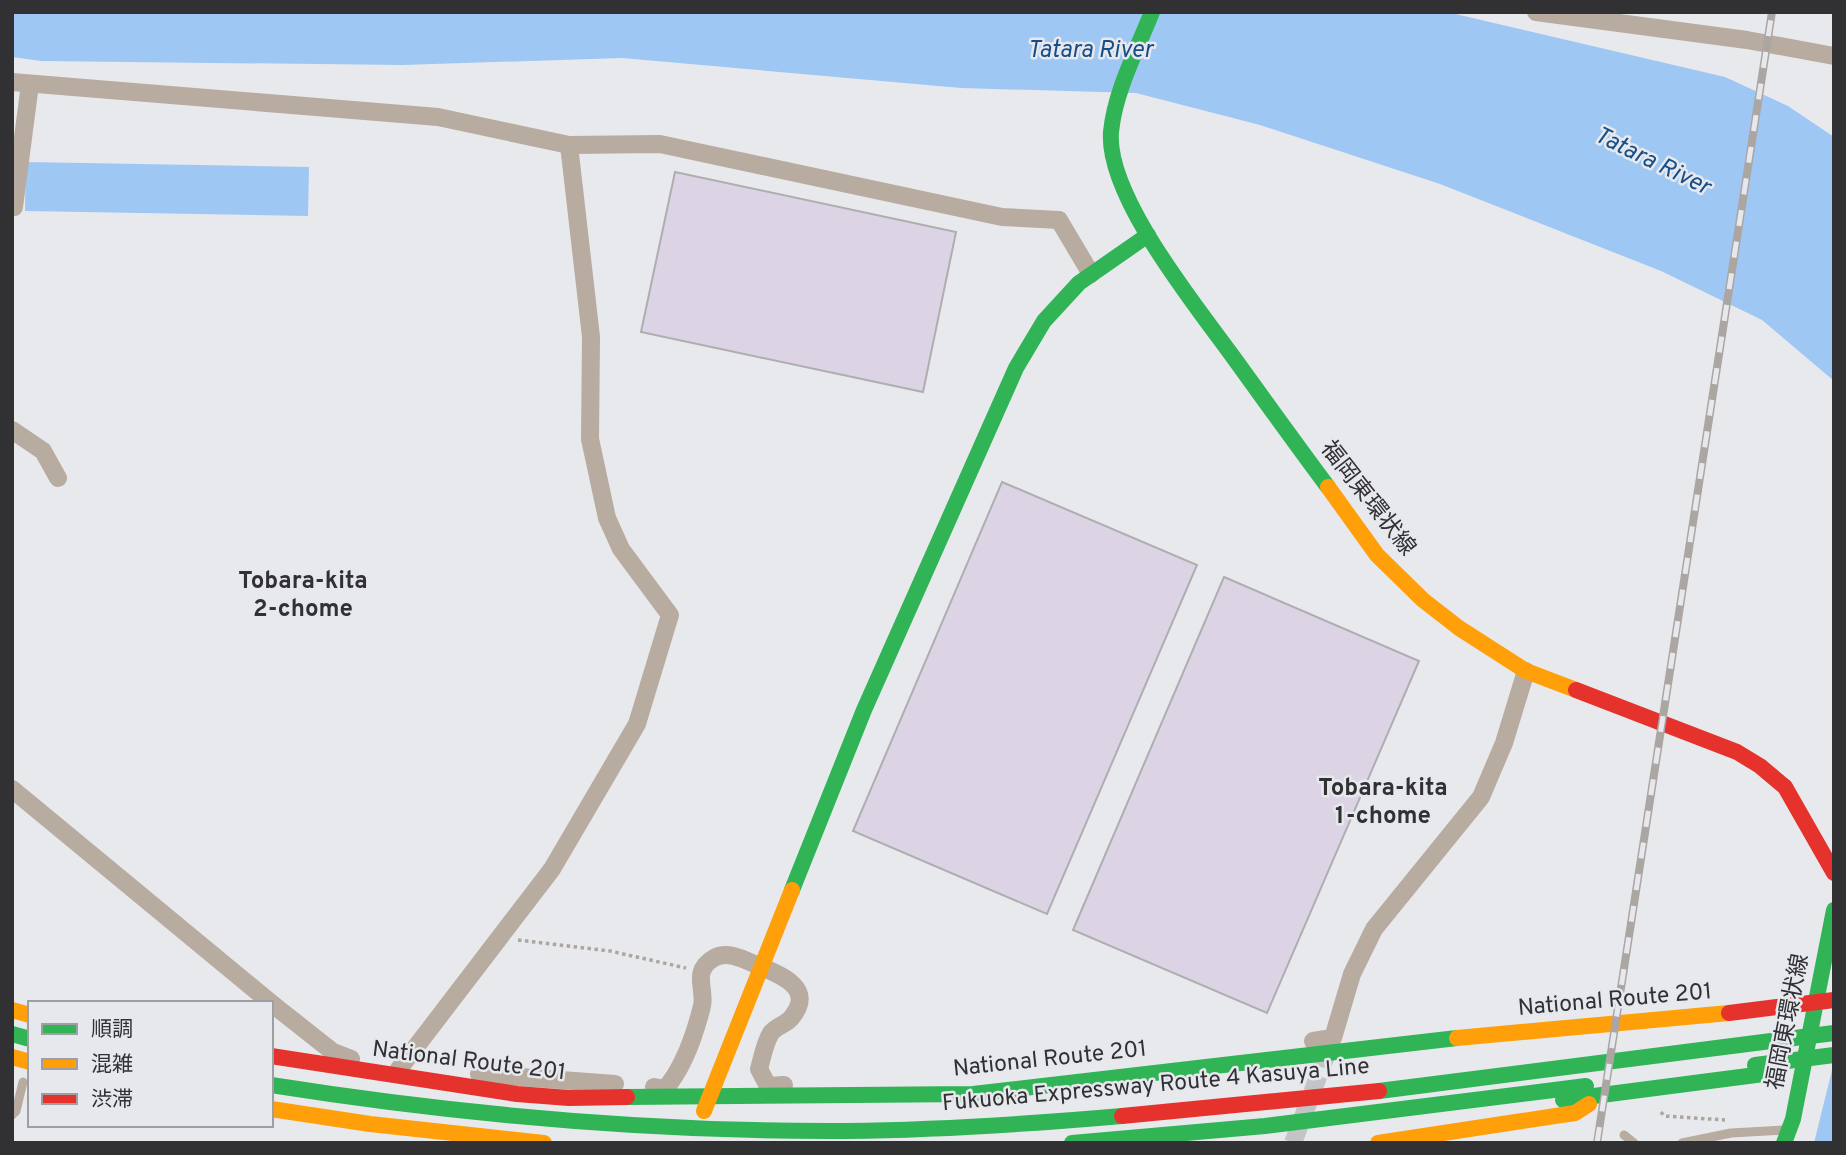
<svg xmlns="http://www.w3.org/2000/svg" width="1846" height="1155" font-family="Overpass,'Noto Sans JP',sans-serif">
<rect width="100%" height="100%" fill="#e8e9ed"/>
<g fill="#9fc7f4">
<polygon points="12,12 1447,12 1725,77 1788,106 1834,137 1834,381 1762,320 1661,271 1440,184 1260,125 1136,93 961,88 622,58 402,65 41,61 12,57"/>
<polygon points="26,162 309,167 308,216 25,211"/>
<polygon points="1834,1062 1834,1143 1814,1143"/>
</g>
<g fill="#dcd4e4" stroke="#aeaeb0" stroke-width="2">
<polygon points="675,172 956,232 923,392 641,332"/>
<polygon points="1002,482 1197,565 1047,914 853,831"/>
<polygon points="1224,577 1419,661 1267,1013 1073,930"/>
</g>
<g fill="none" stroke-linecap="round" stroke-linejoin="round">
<polyline stroke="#c3c4c8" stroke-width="18" stroke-dasharray="18 9" stroke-linecap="butt" points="1293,1143 1329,1048"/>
<g stroke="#aca6a0" stroke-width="3.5" stroke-dasharray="3.5 3.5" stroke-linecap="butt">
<polyline points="518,940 610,951 686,968"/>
<polyline points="1661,1112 1664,1116 1725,1120"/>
</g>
<g stroke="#b8ab9f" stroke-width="9">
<polyline points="12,1115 16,1111 23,1082"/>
<polyline points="1624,1135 1634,1143"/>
<polyline points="1682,1143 1731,1133 1783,1130"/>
</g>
<g stroke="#b8ab9f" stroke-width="18">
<polyline points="1536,12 1747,40 1834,56"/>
<polyline points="12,82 438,117 569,145 660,144 1002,217 1059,220 1091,274"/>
<polyline points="14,207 30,84"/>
<polyline points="12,430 43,451 58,478"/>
<polyline points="12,789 271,1003"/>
<polyline points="271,1003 333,1052 351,1059"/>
<polyline points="1313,1041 1333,1038 1352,974 1374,929 1481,797 1504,743 1526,671"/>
<polyline points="399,1069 552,869 637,724 670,615 621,549 607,518 590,439 591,337 569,145"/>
<polyline points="479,1074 615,1084"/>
<path d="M654,1087l11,2c19,-22 30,-55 37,-83 4,-16 -11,-35 12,-48 14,-8 31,2 45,8 22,9 56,22 33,51 -5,7 -17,10 -21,16 -6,9 -9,25 -12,36l9,17 16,-1"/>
</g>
<g stroke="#30b455" stroke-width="16">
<path d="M1152,12c-15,38 -37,79 -41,120 -5,63 83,171 120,222 32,44 64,89 97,133"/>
<polyline points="792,890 864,710 1016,368 1044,321 1079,283 1148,235"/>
<polyline points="12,1034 30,1039"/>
<polyline points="1755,1065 1834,1055"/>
<path d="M271,1085c190,30 383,47 575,46 92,-1 184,-7 276,-15"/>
<polyline points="1379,1091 1834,1033"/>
<polyline points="627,1097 973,1094 1457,1038"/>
<polyline points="1563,1100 1779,1072"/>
<polyline points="1072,1143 1265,1126 1586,1086"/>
<polyline points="1784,1143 1793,1119 1834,910"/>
</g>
<g stroke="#ff9f0a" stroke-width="16">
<polyline points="1328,487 1377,555 1423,600 1459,628 1526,671 1576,690"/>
<polyline points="12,1010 30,1015"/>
<polyline points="1457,1038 1729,1013"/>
<polyline points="12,1057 30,1062"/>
<polyline points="271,1109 370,1124 544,1143"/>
<polyline points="704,1111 792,890"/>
<polyline points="1378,1143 1575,1113 1589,1104"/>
</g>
<g stroke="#e5322d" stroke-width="16">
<polyline points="1576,690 1737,752 1760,766 1785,787 1834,873"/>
<polyline points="1729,1013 1834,1000"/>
<polyline points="271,1056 517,1094 569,1098 627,1097"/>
<polyline points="1122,1116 1379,1091"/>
</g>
<defs>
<polyline id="rail" points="1597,1143 1772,12"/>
</defs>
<use href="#rail" stroke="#aba6a2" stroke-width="8"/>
<use href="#rail" stroke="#e7e8ee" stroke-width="5" stroke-dasharray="16" stroke-linecap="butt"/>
</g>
<g text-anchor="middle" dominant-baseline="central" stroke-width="5" stroke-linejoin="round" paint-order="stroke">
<g font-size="23" fill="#313133" stroke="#e7e8ee">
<text transform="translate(1367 499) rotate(52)">福岡東環状線</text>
<text transform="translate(1615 1001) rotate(-5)">National Route 201</text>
<text transform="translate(1789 1022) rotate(-79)">福岡東環状線</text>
<text transform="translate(1050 1060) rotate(-6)">National Route 201</text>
<text transform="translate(469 1062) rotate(7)">National Route 201</text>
<text transform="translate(1156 1086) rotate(-5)">Fukuoka Expressway Route 4 Kasuya Line</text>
</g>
<g font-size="24" font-style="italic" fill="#154f88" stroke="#e7e8ee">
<text x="1090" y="51">Tatara River</text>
<text transform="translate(1652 162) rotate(26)">Tatara River</text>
</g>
<g font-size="24" font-weight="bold" fill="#313133" stroke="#e7e8ee">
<text x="303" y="582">Tobara-kita<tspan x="303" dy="28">2-chome</tspan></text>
<text x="1383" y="789">Tobara-kita<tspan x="1383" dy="28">1-chome</tspan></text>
</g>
</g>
<rect width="1846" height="1155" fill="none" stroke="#313133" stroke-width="28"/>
<rect x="28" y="1001" width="245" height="126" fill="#e7e8ee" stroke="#9e9fa3" stroke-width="2"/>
<rect x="42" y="1024" width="35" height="10" fill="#30b455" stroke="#9e9fa3" stroke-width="2"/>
<text x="91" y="1036" font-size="21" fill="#313133">順調</text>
<rect x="42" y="1059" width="35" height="10" fill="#ff9f0a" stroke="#9e9fa3" stroke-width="2"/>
<text x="91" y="1071" font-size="21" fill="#313133">混雑</text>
<rect x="42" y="1094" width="35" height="10" fill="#e5322d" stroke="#9e9fa3" stroke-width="2"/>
<text x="91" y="1106" font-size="21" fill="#313133">渋滞</text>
</svg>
